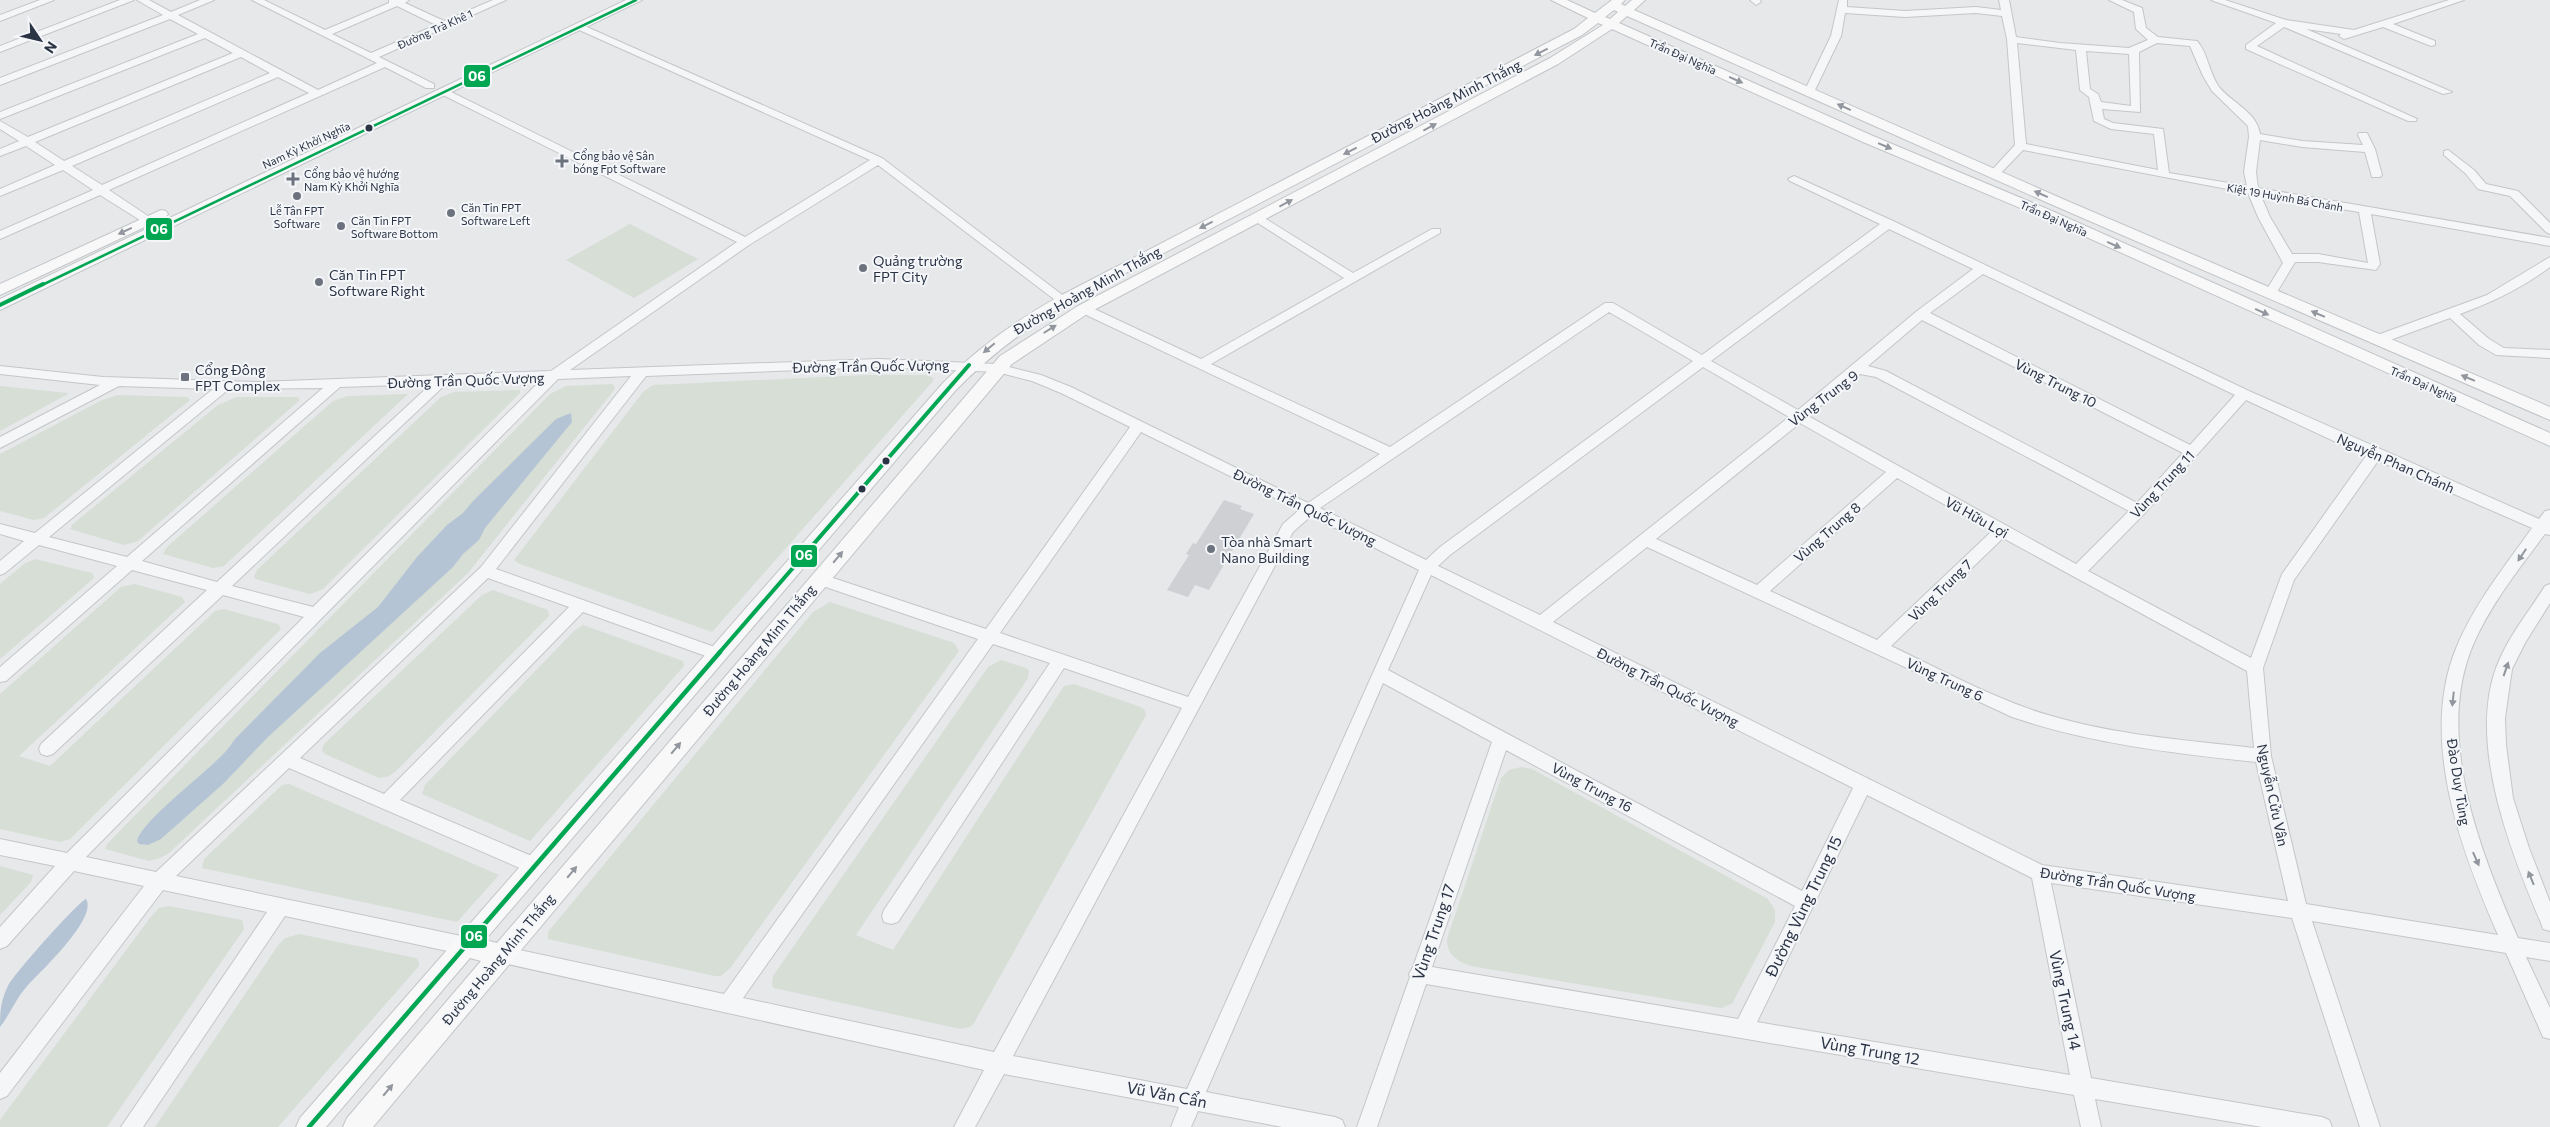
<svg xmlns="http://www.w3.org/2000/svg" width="2550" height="1127" font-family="Commissioner,sans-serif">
<rect width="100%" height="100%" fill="#e6e8ea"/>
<g fill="#d6ded6">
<polygon points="630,224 698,259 634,298 566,260"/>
<polygon points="866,375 926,375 933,378 933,381 712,632 520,564 514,560 643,392 653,385"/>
<polygon points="612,384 615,387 614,390 468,573 169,853 160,858 149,861 105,849 107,844 550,394 566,386"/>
<polygon points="0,386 67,393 68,394 0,431"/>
<polygon points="520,390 520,393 323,589 310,594 255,579 254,576 257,570 441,397 454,392"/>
<polygon points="408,394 224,566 213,568 163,554 167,547 333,401 348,396"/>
<polygon points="117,395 187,397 190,400 44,518 34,520 0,511 0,454 100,401"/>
<polygon points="237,397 298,397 300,400 138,541 124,545 70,529 73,524 218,405"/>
<polygon points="35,559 92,573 94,578 0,659 0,584 24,564"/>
<polygon points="135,584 182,597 185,602 19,756 50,766 215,611 224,609 278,624 281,629 70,839 60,842 0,829 0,694 121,587"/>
<polygon points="493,590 548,610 549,616 395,772 387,777 379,778 325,754 322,750 324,744 482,595"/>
<polygon points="830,602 954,643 959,651 731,967 721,976 715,976 548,939 548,932 813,612"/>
<polygon points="583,625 683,661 684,666 530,841 422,794 425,785 574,631"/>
<polygon points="1001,660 1026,668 1029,671 1028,678 856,935 893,950 1064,686 1074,684 1138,706 1144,709 1146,715 974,1023 970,1027 960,1029 774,988 772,985 773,976 988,667"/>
<path d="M1521,767l11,2 236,130 7,11v12l-43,82 -11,4 -250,-42c-14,-5 -24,-11 -24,-27l54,-161 8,-8z"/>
<polygon points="289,784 499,875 457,922 202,868 204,859 282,785"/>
<polygon points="0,866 33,875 31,882 0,915"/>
<polygon points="169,906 242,920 244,929 107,1127 0,1127 0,1120 150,918 159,908"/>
<polygon points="299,934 416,958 419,962 419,966 278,1127 155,1127 277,947 285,938"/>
</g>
<g fill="#b4c4d5">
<path d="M571,413l1,9 -87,106 -6,12 -16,14 -10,13 -185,170 -45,47 -62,55 -13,6 -9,-1 -2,-3c4,-20 73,-71 89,-90 4,-4 6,-8 9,-12l85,-86 58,-46 39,-50 30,-32 16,-12 10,-12 83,-82z"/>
<path d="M86,899c12,19 -46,73 -58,86 -11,12 -18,29 -28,42 0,-16 1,-27 8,-41 4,-10 71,-85 78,-87z"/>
</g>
<polygon fill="#ced0d3" points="1224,500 1242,506 1240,509 1254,514 1209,590 1195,585 1188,597 1167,590 1189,555 1186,554 1193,543 1196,544"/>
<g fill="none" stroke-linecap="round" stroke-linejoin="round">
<defs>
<g id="minor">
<polygon points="40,0 54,0 0,21 0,15"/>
<polygon points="120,0 134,0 0,52 0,46"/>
<path d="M137,0h12l22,12 29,-12h14l-36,15 140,75 59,-27 -125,-63h12l61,30 64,-27v-3h20l-4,3 39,18 49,-21h13l-127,57 55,27v4h-8l-41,-21 -276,123 42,28v4h-8l-43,-27 -100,44v-8l93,-41 -30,-20 -63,26v-7l55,-24 -29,-19 -26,10v-7l19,-8 -19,-12v-8l28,16 205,-84 -28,-15 -205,81v-7l198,-78 -28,-15 -170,66v-7l163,-63zM397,6l39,19 -65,28 -39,-19zM241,57l29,16 -206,88 -29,-19zM278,77l31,16 -207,92 -30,-19z"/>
<polygon points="1750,0 1760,0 1761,2 1756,5"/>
<path d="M1839,0h8v7l58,4 71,-4 25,3 -2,-10h10l7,37 44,6 69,5 19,-8 -12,-11 -2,-17 -25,-12h13l20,8 4,20 12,9 39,4c11,12 12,32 22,46 13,16 38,25 41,47l42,7 61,4 -5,-10 1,-2h8l8,16 7,26 -2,2h-8l-7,-25 -63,-5 -42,-7 -4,32 2,16 292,50v8l-179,-32 9,50 -4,6 -58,-8h-23l-21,35h-8l-2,-3 19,-31 -25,-46 -10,-24 -225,-43 -24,25h-8v-4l24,-26 -8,-106 -5,-23 -26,-3 -71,4 -60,-4 -4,23 -27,56 -9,2 -1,-2 27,-56zM2017,43l59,7 4,40 9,7 5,24 17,8 43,5 4,36 -132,-26zM2157,43l33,3 13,30 9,15 36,35 1,11 -5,35 3,14 -78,-13 -6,-44 -50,-6 -9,-4 -2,-10 38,3 -1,-60zM2086,51l43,3 2,52 -30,-4 -3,-8 -8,-5zM2261,196l98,16 9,51 -50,-9h-26l-22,-37z"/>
<polygon points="2211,0 2225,0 2286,20 2354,30 2449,0 2464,0 2393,24 2435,41 2435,45 2431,46 2383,27 2344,39 2339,36 2341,34 2306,29 2452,92 2443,94 2284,27 2257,46 2417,119 2416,121 2408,121 2246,49 2246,45 2276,23"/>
<path d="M580,24l302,134 187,142 -6,4 -4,-1 -181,-138 -129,80 -179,125 309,-11 118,5 44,11 30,12 237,116 72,-49 -300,-142 -2,-3 2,-3h8l113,53 143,-81 -91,-58v-4h8l92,57 79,-44h8v4l-229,131 179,83 215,-144h8l89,52 178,-131 -90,-43 -2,-2 6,-3 99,45 356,170 290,128 6,-8 5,-1v25l-5,-1c-26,35 -55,71 -72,111 -39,92 8,208 45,293l32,5v18l-24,-4 24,51v31l-7,-2 -37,-84 -194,-32 68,206h-20l-68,-209 -241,-35 40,195 231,39 7,3 3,7h-70l-167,-28 6,28h-20l-7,-32 -648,-111 -49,143h-20l53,-150 -1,-3 4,-7 79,-225 -109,-59 -177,409 129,25 7,3 3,7h-63l-84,-16 -7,16h-20l8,-20 -175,-33 -29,53h-21l30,-57 -490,-109 -2,-6 2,-6 7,-3 223,48 254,-355 -164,-56 -3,-4 3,-4h10l162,54 144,-202 -69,-34 -29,-12 -35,-9 -118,-5 -233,9 -150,193 227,81 2,4 -2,4 -6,2 -134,-48 -183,188 141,60 3,6 -3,6 -6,2 -6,-2 -240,-104 -113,108 290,61 7,3 2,6 -2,6 -7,3 -181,-39 -142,211h-22l146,-215 -104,-22 -156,206 -7,3v-26l144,-187 -70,-15 -67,75 -7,3v-22l55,-61 -55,-11v-16l67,14 237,-236 -81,-22 -170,159 -6,2 -6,-2 -2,-5 2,-5 166,-154 -75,-20 -126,111 -6,1v-15l117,-101 -78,-21 -34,28 -5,2v-14l24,-20 -24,-7v-10l35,9 178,-144 -94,-3 -119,62v-11l100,-52 -100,-11v-8l103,11 155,5 293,-11 186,-129 -296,-148 -1,-2 5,-3 300,148 125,-77 -293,-131 -2,-2zM1889,229l84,40 -56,42 -119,99 -87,-49zM1983,274l252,121 -45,50 -260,-132zM1609,312l84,49 -253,186 -14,13 -106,-52zM1922,320l261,133 -46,50 -251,-132 -18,-5zM1703,367l86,50 -249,198 -102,-49 12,-11zM1860,374l16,3 253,134 -53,53 -268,-148zM631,376l-150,191 -325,305 -70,-15 472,-478zM541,380l-228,227 -81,-21 215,-203zM431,384l-214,198 -75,-21 198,-174zM323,388l-196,169 -78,-20 180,-148zM2246,400l120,56 -84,118 -31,84 -163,-87 56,-57zM1800,423l86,49 -129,113 -101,-46zM1141,432l158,78 -16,14 -95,173 -188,-64zM2378,461l154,67c-27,38 -57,75 -75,118 -39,92 4,204 41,289l-192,-31 -35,-148 -8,-88 31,-88zM1897,478l95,53 -115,109 -107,-49zM1311,516l108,54 -232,519 -174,-33 280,-524zM2003,538l244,133 7,77c-69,-8 -140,-13 -206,-33 -54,-16 -106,-45 -157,-69zM1647,547l365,170c80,27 161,36 244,45l32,139 -246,-36 -489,-243zM1431,575l422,213 -51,103 -414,-221zM488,578l81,29 -185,187 -84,-36zM993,644l57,19 -166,247 -2,6 2,6 7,2 7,-2 166,-254 118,40 -188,344 -251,-54zM1506,750l289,156 -57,113 -306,-52zM1867,795l165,83 38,197 -313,-53z"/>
<polygon points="2448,150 2474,170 2486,184 2518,191 2550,223 2550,234 2546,232 2510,196 2478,189 2466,174 2444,155 2444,151"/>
<path d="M2550,257v10c-28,21 -57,35 -90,47l29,25 15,9 46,2v8l-54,-3 -17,-10 -29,-27 -68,25h-10l-1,-3 1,-3 115,-42z"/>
<path d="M2550,584v19l-25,40 -13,26 -7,49 1,27 7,53 16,50 21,54v29l-7,-2 -2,-6c-30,-70 -73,-178 -45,-255 11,-30 32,-55 49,-82z"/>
</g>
<g id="major">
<polygon points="626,0 642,0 0,310 0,299"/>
<path d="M1551,0h16l28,13 17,-13h13l-4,4 4,2 7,-6h13l-11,10 431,190 485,207v13l-495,-214 -428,-190 -8,7 254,113 179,75 498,222v13l-508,-229 -179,-75 -251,-113 -54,35 -468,248 -78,52 -639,763h-30l4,-9 134,-157 -11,-3 -144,169h-30l4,-9 643,-735c34,-34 72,-62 115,-86l516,-268 14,-11zM1614,10l4,2 -8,7 -5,-2zM1598,23l5,2 -53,33 -472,248 -78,50 -503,587 -12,-3 470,-549c34,-35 71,-63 113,-88l514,-268z"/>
<polygon points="161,210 166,211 168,214 166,217 0,295 0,284"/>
</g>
</defs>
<use href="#minor" stroke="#c4c6c8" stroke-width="2"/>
<use href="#major" stroke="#c2c5c8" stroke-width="2"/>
<use href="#minor" fill="#f5f6f7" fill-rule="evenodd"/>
<use href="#major" fill="#f8f8f8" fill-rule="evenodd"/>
<defs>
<polyline id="bus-1-far2" points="40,286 636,0"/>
<g id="bus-1-far1">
<polyline points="0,305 43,284"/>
<polyline points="719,653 969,365"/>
</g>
<polyline id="bus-1" points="309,1127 720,652"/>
</defs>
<use href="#bus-1-far2" stroke="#f4f6f9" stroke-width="5"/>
<use href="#bus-1-far1" stroke="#f4f6f9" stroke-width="8"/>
<use href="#bus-1" stroke="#f4f6f9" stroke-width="8"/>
<use href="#bus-1-far2" stroke="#00a651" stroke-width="2.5"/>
<use href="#bus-1-far1" stroke="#00a651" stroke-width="4"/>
<use href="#bus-1" stroke="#00a651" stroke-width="4.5"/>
</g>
<defs><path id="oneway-solid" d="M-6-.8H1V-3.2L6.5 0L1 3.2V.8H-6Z" transform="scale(1.25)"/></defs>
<g fill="#92969e">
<use href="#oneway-solid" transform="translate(1541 52) rotate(153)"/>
<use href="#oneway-solid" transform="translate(1736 80) rotate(24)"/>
<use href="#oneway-solid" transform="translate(1844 107) rotate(-156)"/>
<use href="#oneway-solid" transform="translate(1430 127) rotate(-28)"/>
<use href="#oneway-solid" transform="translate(1885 146) rotate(23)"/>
<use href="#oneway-solid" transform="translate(1350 151) rotate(153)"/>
<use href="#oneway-solid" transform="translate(2041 194) rotate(-156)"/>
<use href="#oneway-solid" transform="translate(1286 203) rotate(-28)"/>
<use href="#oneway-solid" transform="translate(1206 225) rotate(153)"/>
<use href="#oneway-solid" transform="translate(125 231) rotate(155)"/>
<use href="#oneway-solid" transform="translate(2114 245) rotate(24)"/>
<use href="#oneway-solid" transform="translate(2262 312) rotate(24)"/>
<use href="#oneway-solid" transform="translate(2318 314) rotate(-157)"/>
<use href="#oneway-solid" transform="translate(1050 329) rotate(-32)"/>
<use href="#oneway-solid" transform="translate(989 348) rotate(140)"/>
<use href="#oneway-solid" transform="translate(2468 378) rotate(-157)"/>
<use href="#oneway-solid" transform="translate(838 557) rotate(-50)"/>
<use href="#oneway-solid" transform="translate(676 748) rotate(-50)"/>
<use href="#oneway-solid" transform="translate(572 872) rotate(-50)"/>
<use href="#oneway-solid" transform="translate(388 1090) rotate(-50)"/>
</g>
<g fill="#90959e">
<use href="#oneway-solid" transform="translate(2522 555) rotate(124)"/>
<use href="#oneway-solid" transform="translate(2506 669) rotate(-71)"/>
<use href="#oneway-solid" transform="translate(2453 699) rotate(96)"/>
<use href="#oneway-solid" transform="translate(2476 859) rotate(66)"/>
<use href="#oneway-solid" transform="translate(2531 878) rotate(-112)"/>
</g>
<g fill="#2b3445" stroke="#f4f6f9" stroke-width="2">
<circle cx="369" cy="128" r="4.5"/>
<circle cx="886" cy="461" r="4.5"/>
<circle cx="862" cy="489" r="4.5"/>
</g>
<g fill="#6c737f" stroke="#f4f6f9" stroke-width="2">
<path d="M559.5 153.5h5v5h5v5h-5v5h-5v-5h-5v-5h5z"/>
<path d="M290.5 171.5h5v5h5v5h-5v5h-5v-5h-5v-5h5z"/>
<circle cx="297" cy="196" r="5"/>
<circle cx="451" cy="213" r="5"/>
<circle cx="341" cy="226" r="5"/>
<circle cx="863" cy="268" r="5"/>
<circle cx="319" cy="282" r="5"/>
<rect x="180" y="372" width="10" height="10" rx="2.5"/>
<circle cx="1211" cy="549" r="5"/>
</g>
<g text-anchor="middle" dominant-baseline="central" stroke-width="4" stroke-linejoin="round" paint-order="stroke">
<g font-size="11" fill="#2b3445" stroke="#f4f6f9">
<text transform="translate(435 29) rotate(-24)">Đường Trà Khê 1</text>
<text transform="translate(1683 56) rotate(24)">Trần Đại Nghĩa</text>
<text transform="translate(306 145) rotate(-25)">Nam Kỳ Khởi Nghĩa</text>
<text transform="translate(2285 197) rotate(10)">Kiệt 19 Huỳnh Bá Chánh</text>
<text transform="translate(2054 218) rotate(24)">Trần Đại Nghĩa</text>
<text transform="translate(2424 384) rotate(24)">Trần Đại Nghĩa</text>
</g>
<g font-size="11" fill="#2b3445" stroke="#f4f6f9" text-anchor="start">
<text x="573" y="155">Cổng bảo vệ Sân<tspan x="573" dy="13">bóng Fpt Software</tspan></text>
<text x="304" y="173">Cổng bảo vệ hướng<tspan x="304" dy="13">Nam Kỳ Khởi Nghĩa</tspan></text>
<text x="461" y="207">Căn Tin FPT<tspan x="461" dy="13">Software Left</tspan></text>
<text x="297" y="210" text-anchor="middle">Lễ Tân FPT<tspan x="297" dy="13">Software</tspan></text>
<text x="351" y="220">Căn Tin FPT<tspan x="351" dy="13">Software Bottom</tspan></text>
</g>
<g font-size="14" fill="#2b3445" stroke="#f4f6f9">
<text transform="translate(1446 101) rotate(-27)">Đường Hoàng Minh Thắng</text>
<text transform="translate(1087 290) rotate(-29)">Đường Hoàng Minh Thắng</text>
<text transform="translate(871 366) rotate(-1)">Đường Trần Quốc Vượng</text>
<text transform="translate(466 380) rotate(-2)">Đường Trần Quốc Vượng</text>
<text transform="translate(2056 383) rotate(27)">Vùng Trung 10</text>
<text transform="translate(1823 398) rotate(-37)">Vùng Trung 9</text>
<text transform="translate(2396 463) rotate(24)">Nguyễn Phan Chánh</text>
<text transform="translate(2162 484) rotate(-47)">Vùng Trung 11</text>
<text transform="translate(1305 507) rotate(26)">Đường Trần Quốc Vượng</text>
<text transform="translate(1977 517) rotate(29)">Vũ Hữu Lợi</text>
<text transform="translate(1827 532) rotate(-41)">Vùng Trung 8</text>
<text transform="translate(1940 590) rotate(-44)">Vùng Trung 7</text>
<text transform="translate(759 650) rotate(-50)">Đường Hoàng Minh Thắng</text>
<text transform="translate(1945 679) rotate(25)">Vùng Trung 6</text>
<text transform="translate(1668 687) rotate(27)">Đường Trần Quốc Vượng</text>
<text transform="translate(2459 782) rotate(81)">Đào Duy Tùng</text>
<text transform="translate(1592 787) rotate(28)">Vùng Trung 16</text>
<text transform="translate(2273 795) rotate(78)">Nguyễn Cửu Vân</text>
<text transform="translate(2118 884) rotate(9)">Đường Trần Quốc Vượng</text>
<text transform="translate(498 959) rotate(-50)">Đường Hoàng Minh Thắng</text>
</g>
<g font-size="14" fill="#2b3445" stroke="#f4f6f9" text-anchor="start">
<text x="873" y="260">Quảng trường<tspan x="873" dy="16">FPT City</tspan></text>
<text x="329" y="274">Căn Tin FPT<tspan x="329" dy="16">Software Right</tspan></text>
<text x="195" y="369">Cổng Đông<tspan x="195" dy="16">FPT Complex</tspan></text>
<text x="1221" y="541">Tòa nhà Smart<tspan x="1221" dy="16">Nano Building</tspan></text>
</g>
<g font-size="16" fill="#2b3445" stroke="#f4f6f9">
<text transform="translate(1803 906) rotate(-64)">Đường Vùng Trung 15</text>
<text transform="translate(1433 932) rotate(-71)">Vùng Trung 17</text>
<text transform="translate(2066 1000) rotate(78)">Vùng Trung 14</text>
<text transform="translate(1870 1050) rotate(10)">Vùng Trung 12</text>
<text transform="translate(1167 1094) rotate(11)">Vũ Văn Cẩn</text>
</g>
</g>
<g stroke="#f4f6f9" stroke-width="2">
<rect x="463" y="64" width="28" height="24" rx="5" fill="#00a651"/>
<rect x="145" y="217" width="28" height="24" rx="5" fill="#00a651"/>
<rect x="790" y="544" width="28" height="24" rx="5" fill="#00a651"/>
<rect x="460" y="924" width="28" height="25" rx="5" fill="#00a651"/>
</g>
<g font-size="14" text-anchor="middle" font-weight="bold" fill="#fff">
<text x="477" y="81">06</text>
<text x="159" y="234">06</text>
<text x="804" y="560">06</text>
<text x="474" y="941">06</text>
</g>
<g transform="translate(40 40) rotate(125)" stroke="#f4f6f9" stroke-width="4" paint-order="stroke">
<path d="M0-4L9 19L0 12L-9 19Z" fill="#2b3445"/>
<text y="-8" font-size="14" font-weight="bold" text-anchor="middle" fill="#2b3445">N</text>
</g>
</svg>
